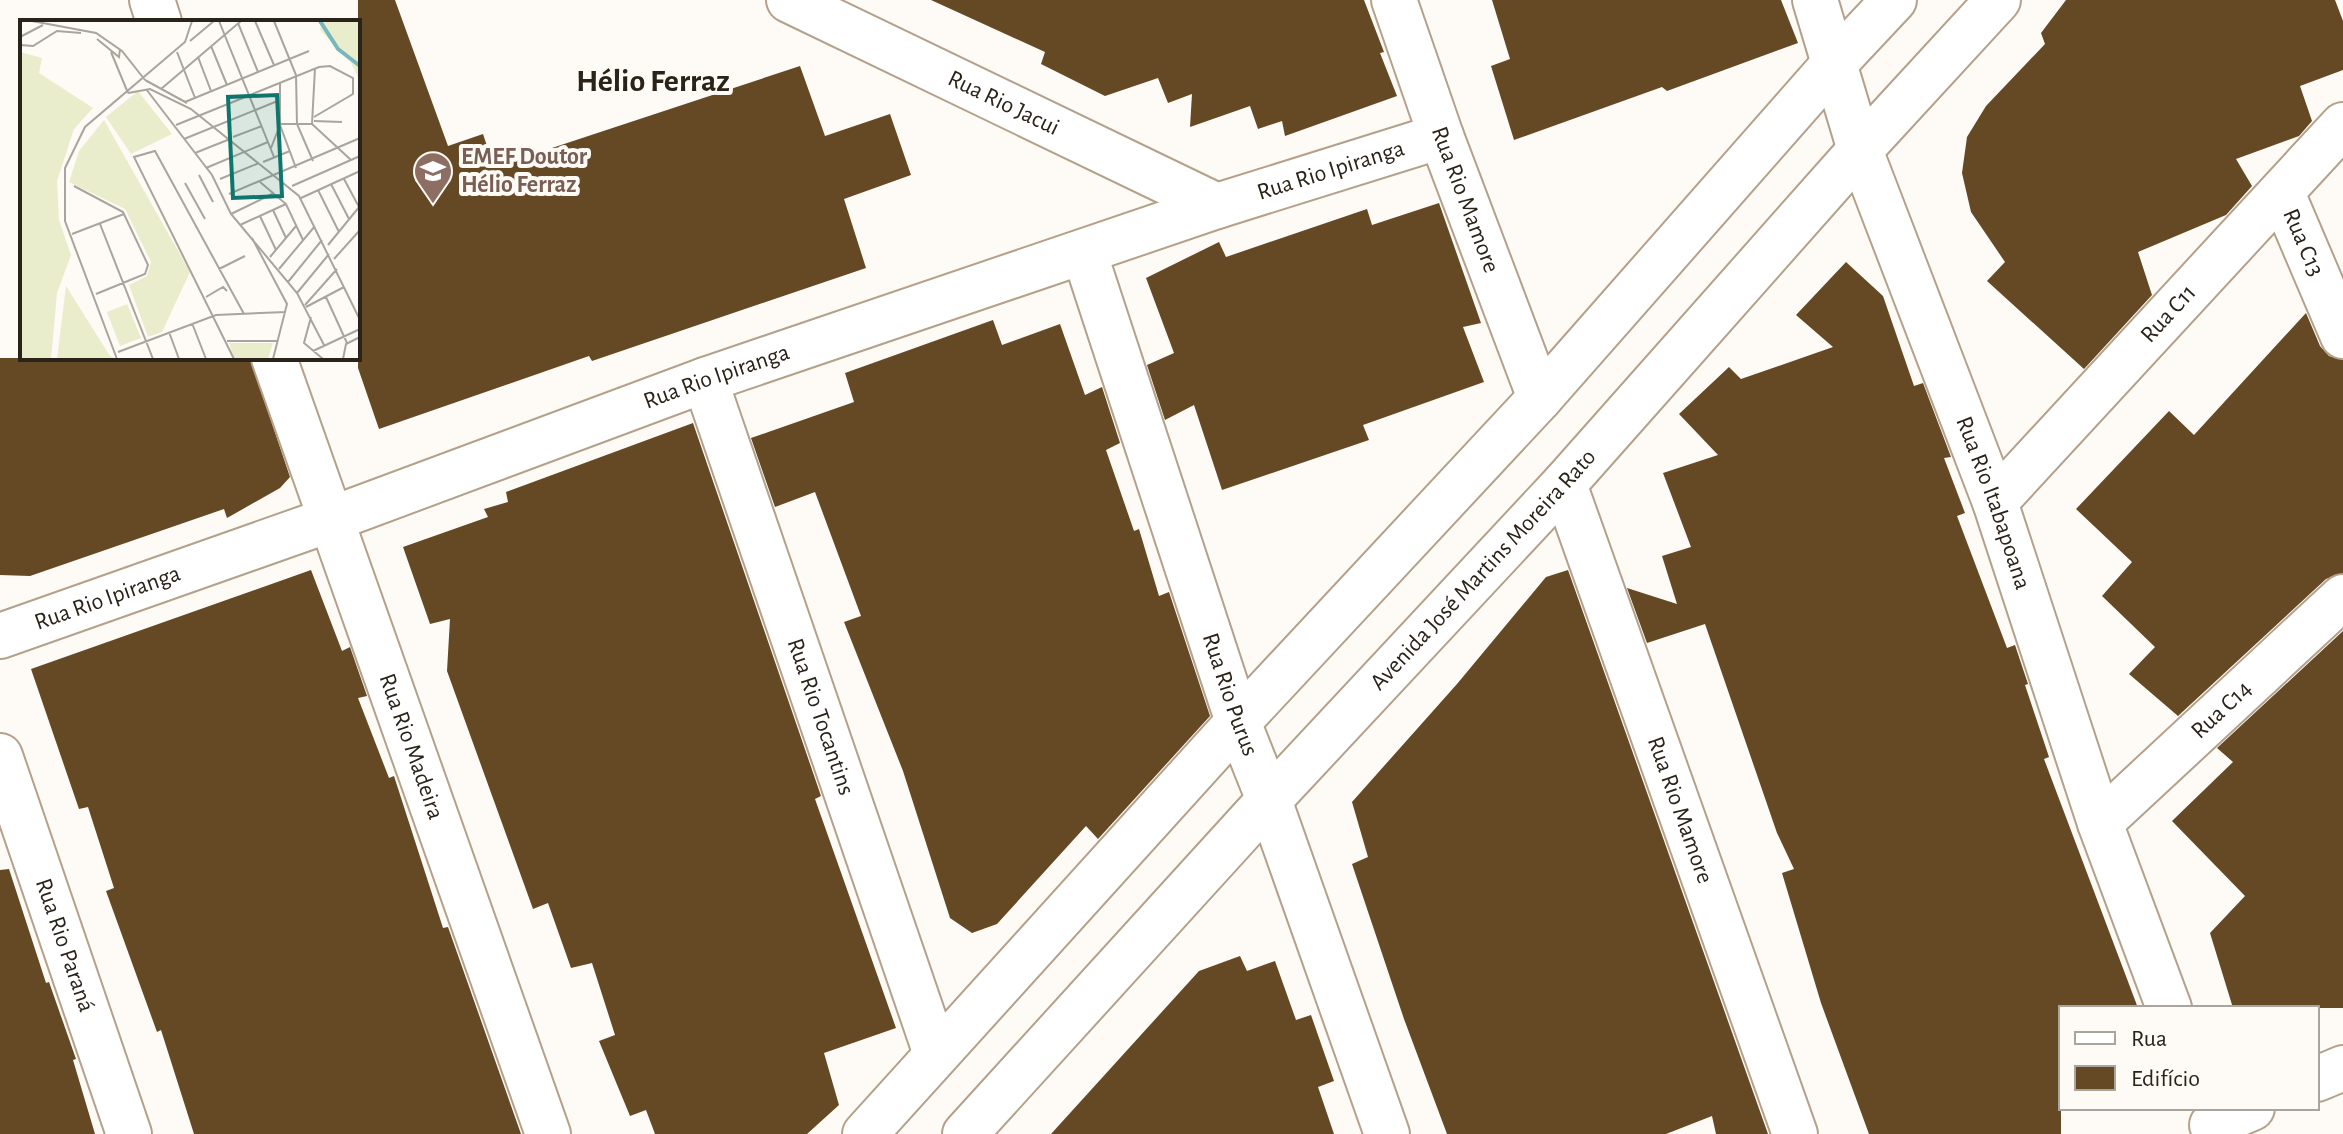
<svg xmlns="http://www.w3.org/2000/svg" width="2343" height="1134" font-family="'Alegreya Sans',sans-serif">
<rect width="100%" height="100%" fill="#fefaf5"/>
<g fill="#654824">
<polygon points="358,0 395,0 448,146 483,134 494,167 800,66 825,136 890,114 911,175 844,199 866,268 592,361 589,356 379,429 358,368"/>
<polygon points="931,0 1364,0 1384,52 1380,53 1397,96 1285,136 1282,121 1258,129 1250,106 1190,127 1192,94 1168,103 1158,78 1105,96 1041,64 1045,52"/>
<polygon points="1492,0 1781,0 1798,43 1667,91 1662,87 1514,140 1491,66 1510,59"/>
<polygon points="2066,0 2335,0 2343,21 2343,70 2300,86 2312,121 2299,136 2236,159 2252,186 2226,215 2138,252 2152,295 2084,369 1987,281 2005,262 1971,212 1962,173 1967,137 1986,106 2045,44 2041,33"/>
<polygon points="1439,203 1481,323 1463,327 1484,382 1363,425 1369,440 1222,490 1194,405 1165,420 1147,365 1174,353 1146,278 1219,242 1226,257 1367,209 1372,225"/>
<polygon points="1846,262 1883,296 1914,386 1923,383 1951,457 1944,458 1965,513 1957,516 2007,648 2015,645 2028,684 2025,685 2049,757 2044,759 2138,1008 2061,1008 2061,1134 1869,1134 1821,1003 1782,873 1794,869 1777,833 1705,624 1647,643 1627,588 1677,604 1662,556 1691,547 1663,473 1718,455 1679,414 1729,367 1741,379 1833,347 1796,315"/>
<polygon points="2306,313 2320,346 2329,356 2343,360 2343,573 2326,579 2178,716 2129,674 2155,647 2102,596 2132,562 2076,509 2169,411 2194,435"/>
<polygon points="993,320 1002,345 1060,324 1085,395 1102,387 1120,443 1106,450 1134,531 1139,529 1159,596 1169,592 1210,716 1098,839 1086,826 997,924 972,933 950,918 903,771 844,622 861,616 815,492 775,507 751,438 854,402 845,373"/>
<polygon points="0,358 250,358 290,477 280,488 227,518 224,509 30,576 0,575"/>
<polygon points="693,423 821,796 815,799 896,1028 824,1053 839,1105 807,1134 655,1134 646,1110 630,1116 599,1041 615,1035 592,963 571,968 548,903 533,909 447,671 450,619 430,624 403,547 488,517 484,509 508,502 506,492"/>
<polygon points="311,570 342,651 350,647 367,696 358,698 389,778 394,776 443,928 448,927 521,1134 194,1134 161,1030 157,1032 106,891 114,888 88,807 79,809 31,669"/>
<polygon points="1568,570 1768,1134 1716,1134 1712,1116 1666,1134 1447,1134 1404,1019 1352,864 1368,857 1352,802 1457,684 1546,577"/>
<polygon points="2343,631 2343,1008 2233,1008 2210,933 2245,896 2172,821 2233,762 2217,748"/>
<polygon points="9,869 46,983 49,982 76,1059 73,1060 95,1134 0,1134 0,870"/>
<polygon points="1240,956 1247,971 1275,961 1296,1020 1311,1015 1334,1081 1318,1087 1334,1134 1051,1134 1199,971"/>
</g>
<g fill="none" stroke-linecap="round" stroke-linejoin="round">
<defs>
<g id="street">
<polyline points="152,0 159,22"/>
<path id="s1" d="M789,0l428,206"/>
<path id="s2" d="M1394,0l47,136 99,262"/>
<path id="s3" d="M1815,0l45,150 135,352 105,321 69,185"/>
<path id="s4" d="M2282,193l61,143"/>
<path id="s5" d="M1084,252l154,470 31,78 118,334"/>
<path id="s6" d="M274,358l274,776"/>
<path id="s7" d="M705,380l231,674"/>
<path id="s8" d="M1564,484l231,650"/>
<path id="s9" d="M1995,502l348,-377"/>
<path id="s10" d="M0,636l329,-116 376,-140 512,-174 224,-70"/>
<path id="s11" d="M0,756l129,378"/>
<path id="s12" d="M2100,823l243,-226"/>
<polyline points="2317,1079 2343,1068"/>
<polyline points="2212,1125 2252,1108"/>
</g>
<g id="secondary">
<polyline points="865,1134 1238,722 1540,398 1833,65 1894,0"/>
<path id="s13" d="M965,1134l304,-334 295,-316 296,-334 138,-150"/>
</g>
</defs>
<use href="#street" stroke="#b4a18b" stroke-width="48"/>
<use href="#secondary" stroke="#b4a18b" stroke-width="48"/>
<use href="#street" stroke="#fff" stroke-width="44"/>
<use href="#secondary" stroke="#fff" stroke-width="44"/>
</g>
<defs>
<symbol id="school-pin" viewBox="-11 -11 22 30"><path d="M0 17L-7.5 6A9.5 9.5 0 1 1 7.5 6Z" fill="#8d6e63" stroke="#fefaf5"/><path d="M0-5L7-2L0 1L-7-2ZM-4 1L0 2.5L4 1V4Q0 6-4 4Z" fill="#fff"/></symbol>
</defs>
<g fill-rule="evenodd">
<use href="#school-pin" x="411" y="149" width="44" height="60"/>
</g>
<g text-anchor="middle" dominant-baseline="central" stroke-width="8" stroke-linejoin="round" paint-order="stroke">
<g font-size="24" fill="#2a231a" stroke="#fefaf5">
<text stroke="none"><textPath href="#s1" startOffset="238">Rua Rio Jacui</textPath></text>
<text stroke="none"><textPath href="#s10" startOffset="1410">Rua Rio Ipiranga</textPath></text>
<text stroke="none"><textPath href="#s2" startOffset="212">Rua Rio Mamore</textPath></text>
<text stroke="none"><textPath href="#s4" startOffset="54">Rua C13</textPath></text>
<text stroke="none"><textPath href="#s9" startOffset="256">Rua C11</textPath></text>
<text stroke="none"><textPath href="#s10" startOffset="762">Rua Rio Ipiranga</textPath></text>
<text stroke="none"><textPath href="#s3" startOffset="534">Rua Rio Itabapoana</textPath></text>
<text stroke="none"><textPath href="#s13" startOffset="766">Avenida José Martins Moreira Rato</textPath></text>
<text stroke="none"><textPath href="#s10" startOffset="114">Rua Rio Ipiranga</textPath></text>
<text stroke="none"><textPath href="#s5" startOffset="466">Rua Rio Purus</textPath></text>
<text stroke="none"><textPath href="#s12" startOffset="166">Rua C14</textPath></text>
<text stroke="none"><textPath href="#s7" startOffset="356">Rua Rio Tocantins</textPath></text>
<text stroke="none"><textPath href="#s6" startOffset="412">Rua Rio Madeira</textPath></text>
<text stroke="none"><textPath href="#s8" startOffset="346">Rua Rio Mamore</textPath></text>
<text stroke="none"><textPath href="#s11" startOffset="200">Rua Rio Paraná</textPath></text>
</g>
<g font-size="24" font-weight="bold" fill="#785e54" stroke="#fefaf5" text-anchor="start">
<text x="461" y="157">EMEF Doutor<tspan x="461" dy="28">Hélio Ferraz</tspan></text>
</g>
<g font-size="32" font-weight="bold" fill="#2a231a" stroke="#fefaf5">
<text x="653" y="81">Hélio Ferraz</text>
</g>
</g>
<g transform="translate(20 20)">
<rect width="340" height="340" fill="#fefaf5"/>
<path d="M301,1h39v60l-10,-20 -30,-31zM0,32l22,6 -3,15 54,35 -19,21 -17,52 2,39 12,35 -14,38 -6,66h-31zM118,71l34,43 -41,20 -25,-37zM84,100l86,152 -28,60 -14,5 -19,-52 18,-9 4,-14 -26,-53 -56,-27 10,-31zM46,266l44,70 6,3h-59zM107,284l14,34 -21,8 -13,-34zM209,323h44l-5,16h-34z" fill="#eaedcb"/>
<path fill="none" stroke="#78b6be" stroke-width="4" d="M300,1l18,28 22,17"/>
<path fill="none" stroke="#a9a49d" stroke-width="2" d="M12,1l64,12 26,18 23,29M199,1l55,136M235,1l19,44M254,1l22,54 1,49 16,37M218,3l20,49M0,17l23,-12M77,19l22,18 1,-8M170,21l24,-20M0,25l13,1 24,-15 24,2M191,26l16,39M91,32l17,41M157,32l18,46M178,37l13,34M125,60l42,23M260,62v43l16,43M126,69l66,86 19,39 66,79 27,52M141,69l80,-68M108,73l22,-4 41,20 108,87 61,124M165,82l124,-51M294,101l28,1M260,104h32M292,104l3,-56M292,104l39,36M156,105l143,-58 11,-1 23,12v16l-39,23M213,117l29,-11M164,119l96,-39M251,128l9,-23M175,133l35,-14M243,142l27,-11M186,148l62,-26M179,155l14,27M200,159l39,-16M324,159l15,28M240,162l26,22 17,36M165,163l20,36M311,164l18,35M54,166l49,26 25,53 -3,9 -49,20M272,166l68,-30M298,170l21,42M209,174l131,-56M281,178l59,-27M253,190l13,28M211,194l43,-21M240,196l16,34M80,204l53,135M220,205l46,-21M52,214l52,-20M232,218l35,66 -14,55M308,225l32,-39M250,237l26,-31M314,239l26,-29M199,249l26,-13M259,249l36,-43M268,262l34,-42M277,273l32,-39M186,277l17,-10 4,4M306,277l21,46M285,285l32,-36M286,287l38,-20M291,297l-7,26 19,16M172,303l14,36M149,312l10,27M207,321h50M293,331l47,-22M98,332l98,-37 70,-3M97,339l-52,-138v-53l20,-41 100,-85 7,-21M214,339l-100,-202 21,-6 89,163M323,339l3,-15 14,-7"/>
<path fill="#0f766e" fill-opacity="0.15" stroke="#0f766e" stroke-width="4" d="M257,75l5,101 -49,2 -5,-101z"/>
<rect width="340" height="340" fill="none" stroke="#2a231a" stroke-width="4"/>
</g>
<rect x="2059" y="1006" width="260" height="104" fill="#fefaf5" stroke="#a9a49d" stroke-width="2"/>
<rect x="2075" y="1032" width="40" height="12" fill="#ffffff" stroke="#a9a49d" stroke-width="2"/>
<text x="2131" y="1046" font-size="24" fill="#2a231a">Rua</text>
<rect x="2075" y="1066" width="40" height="24" fill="#654824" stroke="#a9a49d" stroke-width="2"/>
<text x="2131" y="1086" font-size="24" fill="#2a231a">Edifício</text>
</svg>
